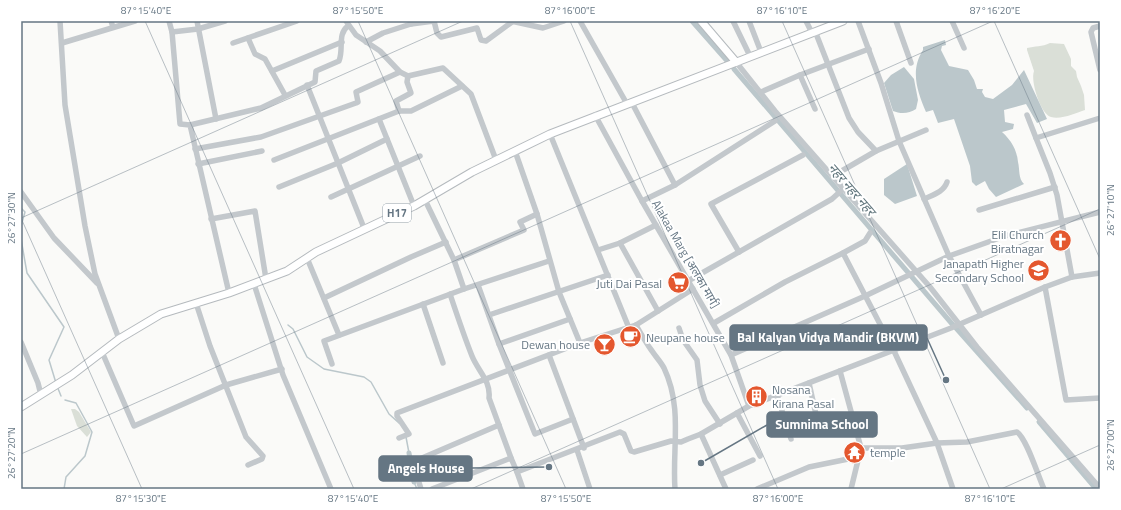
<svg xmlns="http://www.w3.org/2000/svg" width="1121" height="510" font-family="'Titillium Web','Noto Sans Devanagari',sans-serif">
<rect width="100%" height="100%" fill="#fafaf8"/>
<g fill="#dadfd7">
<path d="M1050,43l14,1 7,15v7l5,5 1,6 4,9 3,9 1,15c-9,3 -24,10 -34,7 -10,-2 -21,-36 -17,-46l-7,-21v-2c8,-2 15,-1 23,-5z"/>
<polygon points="71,409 75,409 79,412 91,432 87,437 77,426"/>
</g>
<g fill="#bbc7cb">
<path d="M945,40l1,5 -4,1 -1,4 8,16 19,4 6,10 3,9h6l-1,3 3,5 8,2 19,-14 12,-15 23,49 -10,4 -11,-19 -22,6 1,12 9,2 -1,5 -11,3c9,8 15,18 16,30 2,8 0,16 6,22l-28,13 -7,-8 -4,-8 -9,5 -4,-4 -2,-16 -16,-47 -16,4 -5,-13 -7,2c-9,-21 -16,-42 -3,-62v-3z"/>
<path d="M904,67l10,12 4,21 -2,9c-7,5 -16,5 -23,2l-9,-28 7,-8z"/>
<polygon points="907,164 917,196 895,204 884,195 884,179"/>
</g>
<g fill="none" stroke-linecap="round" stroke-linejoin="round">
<g stroke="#bbc7cb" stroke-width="1.5">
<polyline points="21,208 25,212 21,226"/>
<polyline points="21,239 27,273 64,327 49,360 56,383"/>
<polyline points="288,325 293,329 307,357 324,369 364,377 371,382 389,414 399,423"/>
<polyline points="57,386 61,396"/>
<polyline points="406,437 409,453"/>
<polyline points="414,482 417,489"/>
<polyline points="64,489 66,477 85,456 92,432 76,403 65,400"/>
</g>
<g stroke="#bbc7cb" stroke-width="5">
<polyline points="692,21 729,63"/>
<polyline points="734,69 953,325"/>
<polyline points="956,328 1027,408"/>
<polyline points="1039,422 1096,489"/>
<polyline points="409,453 414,482"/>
</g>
<defs>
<g id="major">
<polyline points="701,21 736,62"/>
<polyline points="21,407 72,375 119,339 161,314 229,293 287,271 316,252 414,206 472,172 550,134 843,21"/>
</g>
</defs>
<use href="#major" stroke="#b5babe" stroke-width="9"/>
<g stroke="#c3c8cc" stroke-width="5.5">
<polyline points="60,21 65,105 85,226 95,274 119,339"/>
<polyline points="111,21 113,27"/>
<polyline points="169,21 172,32 180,124 190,125 229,293"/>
<polyline points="197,21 216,119"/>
<polyline points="346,21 356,35 380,51 400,72 408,76 443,68 471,94 496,160"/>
<polyline points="511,21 543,28 564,21"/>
<polyline points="580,21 627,104"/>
<polyline points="733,21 750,56"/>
<polyline points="749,21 761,52"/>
<polyline points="806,21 812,33"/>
<polyline points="858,21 881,83 899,141 949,256 981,315"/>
<polyline points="896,21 911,63"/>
<polyline points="952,21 964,48"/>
<polyline points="411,24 434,21 437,33 441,37 477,28 481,40 486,41 512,22"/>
<polyline points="1100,26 1093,28 1091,32 1100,70"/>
<polyline points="815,31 849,118 858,132 876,151"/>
<polyline points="172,32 198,29 225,21"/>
<polyline points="248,38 255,54 265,59 285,95"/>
<polyline points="366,42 383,33 411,24 410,21"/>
<polyline points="62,43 135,21"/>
<polyline points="233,43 297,21"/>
<polyline points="736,62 775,111 930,287 977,347 1100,488"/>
<polyline points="272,71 342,42"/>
<polyline points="800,75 815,109"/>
<polyline points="307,85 364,228"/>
<polyline points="761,92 800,75 869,49"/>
<polyline points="632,103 675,185"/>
<polyline points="399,111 396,101 411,93 407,82 408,76"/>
<polyline points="595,115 642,201 731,355 749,406"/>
<polyline points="1027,115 1036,138"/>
<polyline points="379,119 414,206"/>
<path d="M190,125l71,-17 54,-26 1,-11 23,-10c5,-12 -2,-27 9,-35"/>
<polyline points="550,134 629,328"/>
<polyline points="195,149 261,137 356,103 358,102 356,92 400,72"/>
<polyline points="515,151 537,214 559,292 580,343"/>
<polyline points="274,160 399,111 411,111 462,86"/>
<polyline points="198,164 262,151"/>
<polyline points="833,176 876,151 926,130"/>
<polyline points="279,187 338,163 387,139"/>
<polyline points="21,192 54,238 97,283"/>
<polyline points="331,197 420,156"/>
<path d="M924,199c8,-4 20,-7 23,-17"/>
<polyline points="425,200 454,260 464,289 549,261"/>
<polyline points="642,201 675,185 775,121"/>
<polyline points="979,210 1055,187"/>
<polyline points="211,219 255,211 266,279"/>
<polyline points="620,243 658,311"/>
<polyline points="598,250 620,243 656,225"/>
<polyline points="739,252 711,204 803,155"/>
<polyline points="843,253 894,351 937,443 953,489"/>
<polyline points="307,258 339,335"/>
<polyline points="454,260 524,230 520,222 537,214"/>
<polyline points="1072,277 1057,195 1050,173 1036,138 1100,118"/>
<polyline points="688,281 832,199 844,188"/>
<polyline points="254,284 283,375 331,489"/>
<polyline points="478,285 499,344 535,434 573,419"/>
<polyline points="1045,287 1066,400 1100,398"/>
<path d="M450,294c7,21 14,42 22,62 6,15 19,25 17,42l22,60"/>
<polyline points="324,298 411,257 446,242"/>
<polyline points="196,303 210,346 246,437 263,456 262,459 248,465"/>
<polyline points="423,304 443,363"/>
<polyline points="489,315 608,275"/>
<polyline points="714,323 785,282 843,253 865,241 870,233"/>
<path d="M636,325c5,9 10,18 16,26 4,6 9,11 12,17 19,40 8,80 11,121"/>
<polyline points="679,328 683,340 697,360 700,385 705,401 720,424"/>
<polyline points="21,342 38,383 41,395"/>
<polyline points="499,344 570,319"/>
<polyline points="102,352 134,426 226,385 282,369"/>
<polyline points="549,355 584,448"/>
<polyline points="731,355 865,296 949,256 1005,236 1100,212"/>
<polyline points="332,364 324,341 464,289"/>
<polyline points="840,371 861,448 851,489"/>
<polyline points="809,383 819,428"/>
<polyline points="777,395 791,439"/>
<polyline points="737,413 760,456"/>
<polyline points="701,434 726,489"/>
<polyline points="399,438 409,434 397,416 397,413 580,343 636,325 693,289"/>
<path d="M861,448h41l35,-5 30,-1 50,-10c10,7 21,44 27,57"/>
<polyline points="577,450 590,489"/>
<polyline points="720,475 753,460"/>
<polyline points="421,489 414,466 415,461 499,425"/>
<polyline points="432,489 511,458 517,472"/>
<polyline points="523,489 517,472 620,432 624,434 631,451 634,452 671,441 681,442 688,439 701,434 749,406 951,328 1045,287 1072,277 1100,273"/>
<polyline points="757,489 809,467 858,457"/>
</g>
<use href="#major" stroke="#fff" stroke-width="7"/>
</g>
<path fill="none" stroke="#657683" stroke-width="1" stroke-opacity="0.45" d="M145,21l209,468M358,21l208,468M570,21l208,468M782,21l208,468M994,21l106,238M21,218l121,271M21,218l442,-197M21,454l972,-433M471,489l629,-280M1001,489l99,-44"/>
<defs>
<symbol id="church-disc" viewBox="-11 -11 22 22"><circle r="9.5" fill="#e4572e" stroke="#fff"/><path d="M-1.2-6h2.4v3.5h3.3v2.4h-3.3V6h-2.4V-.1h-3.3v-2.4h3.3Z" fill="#fff"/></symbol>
<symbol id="school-disc" viewBox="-11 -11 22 22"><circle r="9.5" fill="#e4572e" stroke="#fff"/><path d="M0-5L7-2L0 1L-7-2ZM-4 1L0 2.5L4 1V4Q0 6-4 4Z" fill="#fff"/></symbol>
<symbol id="supermarket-disc" viewBox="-11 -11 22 22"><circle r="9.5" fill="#e4572e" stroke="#fff"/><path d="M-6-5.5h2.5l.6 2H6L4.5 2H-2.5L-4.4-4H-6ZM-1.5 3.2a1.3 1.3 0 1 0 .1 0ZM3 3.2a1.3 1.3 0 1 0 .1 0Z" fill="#fff"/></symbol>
<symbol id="cafe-disc" viewBox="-11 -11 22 22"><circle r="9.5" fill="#e4572e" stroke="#fff"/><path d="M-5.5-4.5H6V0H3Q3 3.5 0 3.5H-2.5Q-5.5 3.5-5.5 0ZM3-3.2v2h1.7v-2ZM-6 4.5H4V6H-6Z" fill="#fff"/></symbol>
<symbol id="bar-disc" viewBox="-11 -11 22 22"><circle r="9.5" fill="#e4572e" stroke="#fff"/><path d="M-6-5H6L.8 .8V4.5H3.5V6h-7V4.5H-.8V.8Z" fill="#fff"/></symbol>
<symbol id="building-disc" viewBox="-11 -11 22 22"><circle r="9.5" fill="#e4572e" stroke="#fff"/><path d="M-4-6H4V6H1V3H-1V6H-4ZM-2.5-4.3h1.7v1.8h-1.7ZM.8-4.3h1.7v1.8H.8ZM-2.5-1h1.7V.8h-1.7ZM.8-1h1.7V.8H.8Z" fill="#fff"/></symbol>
<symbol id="temple-disc" viewBox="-11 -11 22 22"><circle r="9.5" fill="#e4572e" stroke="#fff"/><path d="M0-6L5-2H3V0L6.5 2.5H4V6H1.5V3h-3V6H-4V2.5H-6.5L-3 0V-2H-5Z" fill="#fff"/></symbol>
</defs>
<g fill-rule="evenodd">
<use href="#church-disc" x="1048" y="228" width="25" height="25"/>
<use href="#school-disc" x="1026" y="258" width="25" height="25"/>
<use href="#supermarket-disc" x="666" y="270" width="25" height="25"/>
<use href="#cafe-disc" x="618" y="324" width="25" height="25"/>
<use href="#bar-disc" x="592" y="332" width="25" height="25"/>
<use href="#building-disc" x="744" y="384" width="25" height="25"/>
<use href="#temple-disc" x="842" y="440" width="25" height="25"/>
</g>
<g text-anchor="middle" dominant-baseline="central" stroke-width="4" stroke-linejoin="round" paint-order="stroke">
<rect fill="#fff" stroke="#939fa8" stroke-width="1" x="383" y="204" width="28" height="18" rx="3"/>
<g font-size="11" font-weight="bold" fill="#657683">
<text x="397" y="213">H17</text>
</g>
<g font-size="12" fill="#657683" stroke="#fff" text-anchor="end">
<text x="1044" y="234">Elil Church<tspan x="1044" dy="14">Biratnagar</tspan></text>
<text x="1024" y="263">Janapath Higher<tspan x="1024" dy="14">Secondary School</tspan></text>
<text x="662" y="283">Juti Dai Pasal</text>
<text x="646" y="337" text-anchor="start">Neupane house</text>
<text x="590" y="344">Dewan house</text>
<text x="772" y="389" text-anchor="start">Nosana<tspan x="772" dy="14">Kirana Pasal</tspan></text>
<text x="870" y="452" text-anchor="start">temple</text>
</g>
<g font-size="12" fill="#657683" stroke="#fff">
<text transform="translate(686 254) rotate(60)">Alakaa Marg [अलका मार्ग]</text>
</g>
<g font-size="13" font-style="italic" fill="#60757c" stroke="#fff">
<text transform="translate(852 189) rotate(49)">नहर नहर नहर</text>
</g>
</g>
<path fill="none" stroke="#657683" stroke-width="1.5" d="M946 380L927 338M701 463L767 425M549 467L472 468"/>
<g fill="#657683" stroke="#fff" stroke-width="1.5">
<circle cx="946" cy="380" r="4"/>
<circle cx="701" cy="463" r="4"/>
<circle cx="549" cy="467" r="4"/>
</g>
<g fill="#657683" stroke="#657683" stroke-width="1.5">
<rect x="730" y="325" width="197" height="25" rx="4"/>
<rect x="767" y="412" width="110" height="25" rx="4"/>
<rect x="379" y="456" width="93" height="25" rx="4"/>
</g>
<g font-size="13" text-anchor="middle" font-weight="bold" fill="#fff">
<text x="828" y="342">Bal Kalyan Vidya Mandir (BKVM)</text>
<text x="822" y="429">Sumnima School</text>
<text x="426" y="473">Angels House</text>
</g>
<rect width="1121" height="510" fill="none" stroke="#ffffff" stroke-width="44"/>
<rect x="22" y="22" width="1077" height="466" fill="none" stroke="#657683" stroke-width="1.5"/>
<g font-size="10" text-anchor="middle" fill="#657683">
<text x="146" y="14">87°15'40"E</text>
<text x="358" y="14">87°15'50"E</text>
<text x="570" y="14">87°16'00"E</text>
<text x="782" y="14">87°16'10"E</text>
<text x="995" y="14">87°16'20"E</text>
<text transform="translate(1110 210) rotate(-90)" y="4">26°27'10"N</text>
<text transform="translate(11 218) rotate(-90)" y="4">26°27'30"N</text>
<text transform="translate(1110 445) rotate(-90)" y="4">26°27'00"N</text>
<text transform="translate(11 453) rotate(-90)" y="4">26°27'20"N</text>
<text x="141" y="502">87°15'30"E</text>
<text x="353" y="502">87°15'40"E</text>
<text x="566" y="502">87°15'50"E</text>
<text x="778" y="502">87°16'00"E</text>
<text x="990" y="502">87°16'10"E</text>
</g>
</svg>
